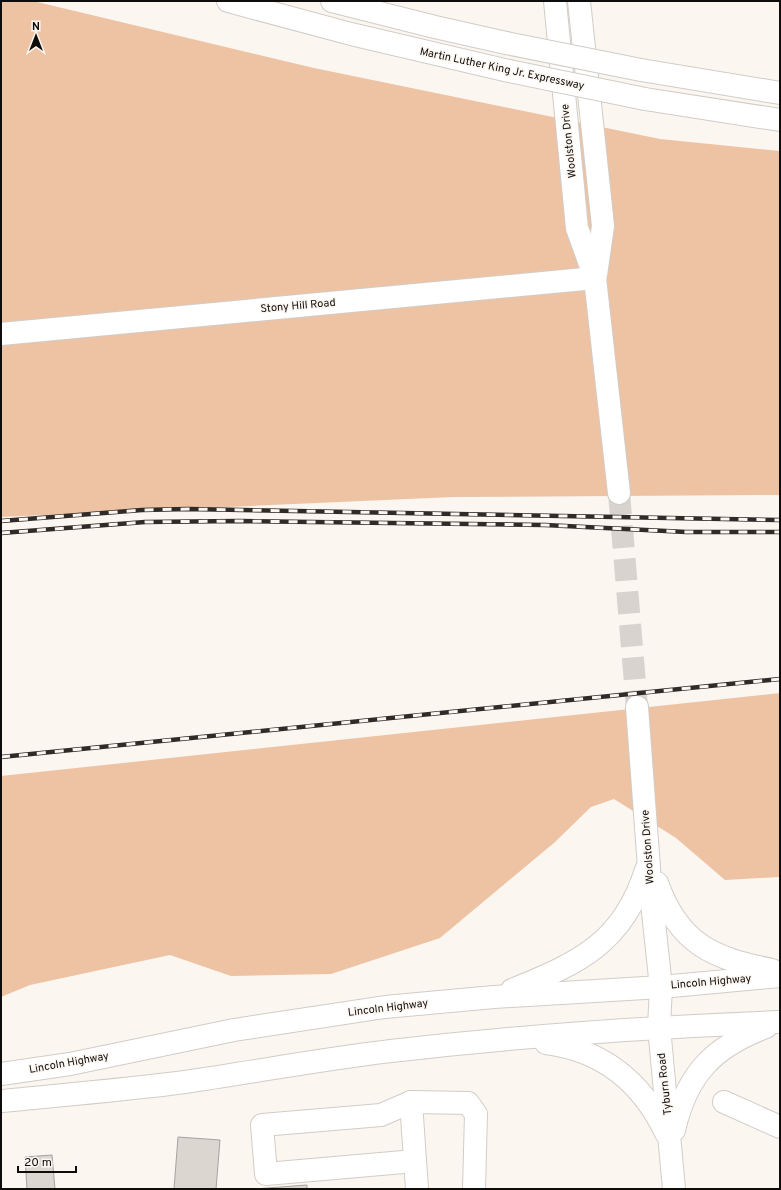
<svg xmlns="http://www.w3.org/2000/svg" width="781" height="1190" font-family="Overpass,sans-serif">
<rect width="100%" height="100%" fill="#fcf6f1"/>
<g fill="#edc3a3">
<polygon points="1,1 33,1 314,68 660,139 780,151 780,495 453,497 1,517"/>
<polygon points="780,693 780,877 725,880 676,838 614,799 591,807 555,842 440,938 331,974 231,976 170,955 30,985 1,997 1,776"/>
</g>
<g fill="#dcd6d1" stroke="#a8a29e">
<polygon points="178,1137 220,1140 216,1189 174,1189"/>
<polygon points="52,1155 55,1189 27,1189 25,1157"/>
<polygon points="307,1185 307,1189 254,1189"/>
</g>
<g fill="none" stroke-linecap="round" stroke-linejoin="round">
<polyline stroke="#d8d3ce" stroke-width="22" stroke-dasharray="22 11" stroke-linecap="butt" points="619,493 637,707"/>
<defs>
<g id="minor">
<polyline points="411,1102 417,1189"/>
<polyline points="724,1102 780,1127"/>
<polyline points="415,1161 266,1174 262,1125 381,1115 411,1102 468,1103 476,1114 474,1189"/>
</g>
<g id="major">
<polyline points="555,1 577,228 595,278 619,493"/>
<polyline points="579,1 603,226 596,275"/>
<polyline points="1,334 595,278"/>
<polyline points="637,707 651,894 661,987 659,1027 674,1189"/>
<path d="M657,883c22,61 55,75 115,87"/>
<path d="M512,990c67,-27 111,-47 134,-120"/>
<path d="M546,1043c56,7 96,39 120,90"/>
<polyline points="1,1074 70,1064 234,1030 385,1007 494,997 661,987 780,976"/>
<path d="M1,1101c61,-6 123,-11 184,-19 69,-10 137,-23 206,-31 129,-15 259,-24 389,-29"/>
<path d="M674,1130c13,-56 39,-83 92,-103"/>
</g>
<g id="highway">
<polyline points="228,1 351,34 509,71"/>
<polyline points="332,1 435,27 506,43"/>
<polyline points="641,70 780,93"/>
<polyline points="645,99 780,120"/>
</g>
</defs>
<use href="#minor" stroke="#d2ccc7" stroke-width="24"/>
<use href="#major" stroke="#d2ccc7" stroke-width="24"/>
<use href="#highway" stroke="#d2ccc7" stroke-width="24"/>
<use href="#minor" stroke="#fff" stroke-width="22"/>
<use href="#major" stroke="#fff" stroke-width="22"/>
<use href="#highway" stroke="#fff" stroke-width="22"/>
<defs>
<g id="rail">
<polyline points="1,521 142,510 188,509 780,520"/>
<polyline points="1,533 145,522 239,521 545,525 686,532 780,532"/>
<polyline points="1,757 780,679"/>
</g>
</defs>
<use href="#rail" stroke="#2e2b29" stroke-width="4.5"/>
<use href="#rail" stroke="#fcf6f1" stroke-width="3" stroke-dasharray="9" stroke-linecap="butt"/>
<defs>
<g id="highway-bridge">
<polyline points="506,43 641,70"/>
<polyline points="509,71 645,99"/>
</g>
</defs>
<use href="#highway-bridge" stroke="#d2ccc7" stroke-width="24" stroke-linecap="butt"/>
<use href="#highway-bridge" stroke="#fff" stroke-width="22"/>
</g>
<g text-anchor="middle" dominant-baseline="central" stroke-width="3" stroke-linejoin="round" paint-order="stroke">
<g font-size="11" fill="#0f0d0b" stroke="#fcf6f1">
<text transform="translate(502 69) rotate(12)">Martin Luther King Jr. Expressway</text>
<text transform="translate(569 141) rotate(-96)">Woolston Drive</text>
<text transform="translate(298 306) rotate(-5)">Stony Hill Road</text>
<text transform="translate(648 847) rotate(-94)">Woolston Drive</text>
<text transform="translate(711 982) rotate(-5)">Lincoln Highway</text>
<text transform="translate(388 1008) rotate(-7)">Lincoln Highway</text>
<text transform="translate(69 1063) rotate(-10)">Lincoln Highway</text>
<text transform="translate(665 1084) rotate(-96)">Tyburn Road</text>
</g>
</g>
<rect width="781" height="1190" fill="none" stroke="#0f0d0b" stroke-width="4"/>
<g transform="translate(36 36)" stroke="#fcf6f1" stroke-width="3" paint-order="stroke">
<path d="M0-3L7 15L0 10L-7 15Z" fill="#0f0d0b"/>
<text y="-6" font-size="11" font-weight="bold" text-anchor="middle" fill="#0f0d0b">N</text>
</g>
<path d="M18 1166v6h58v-6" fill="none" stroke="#0f0d0b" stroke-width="2"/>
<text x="24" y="1166" font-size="12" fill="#0f0d0b" stroke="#fcf6f1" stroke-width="3" paint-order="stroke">20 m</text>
</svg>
